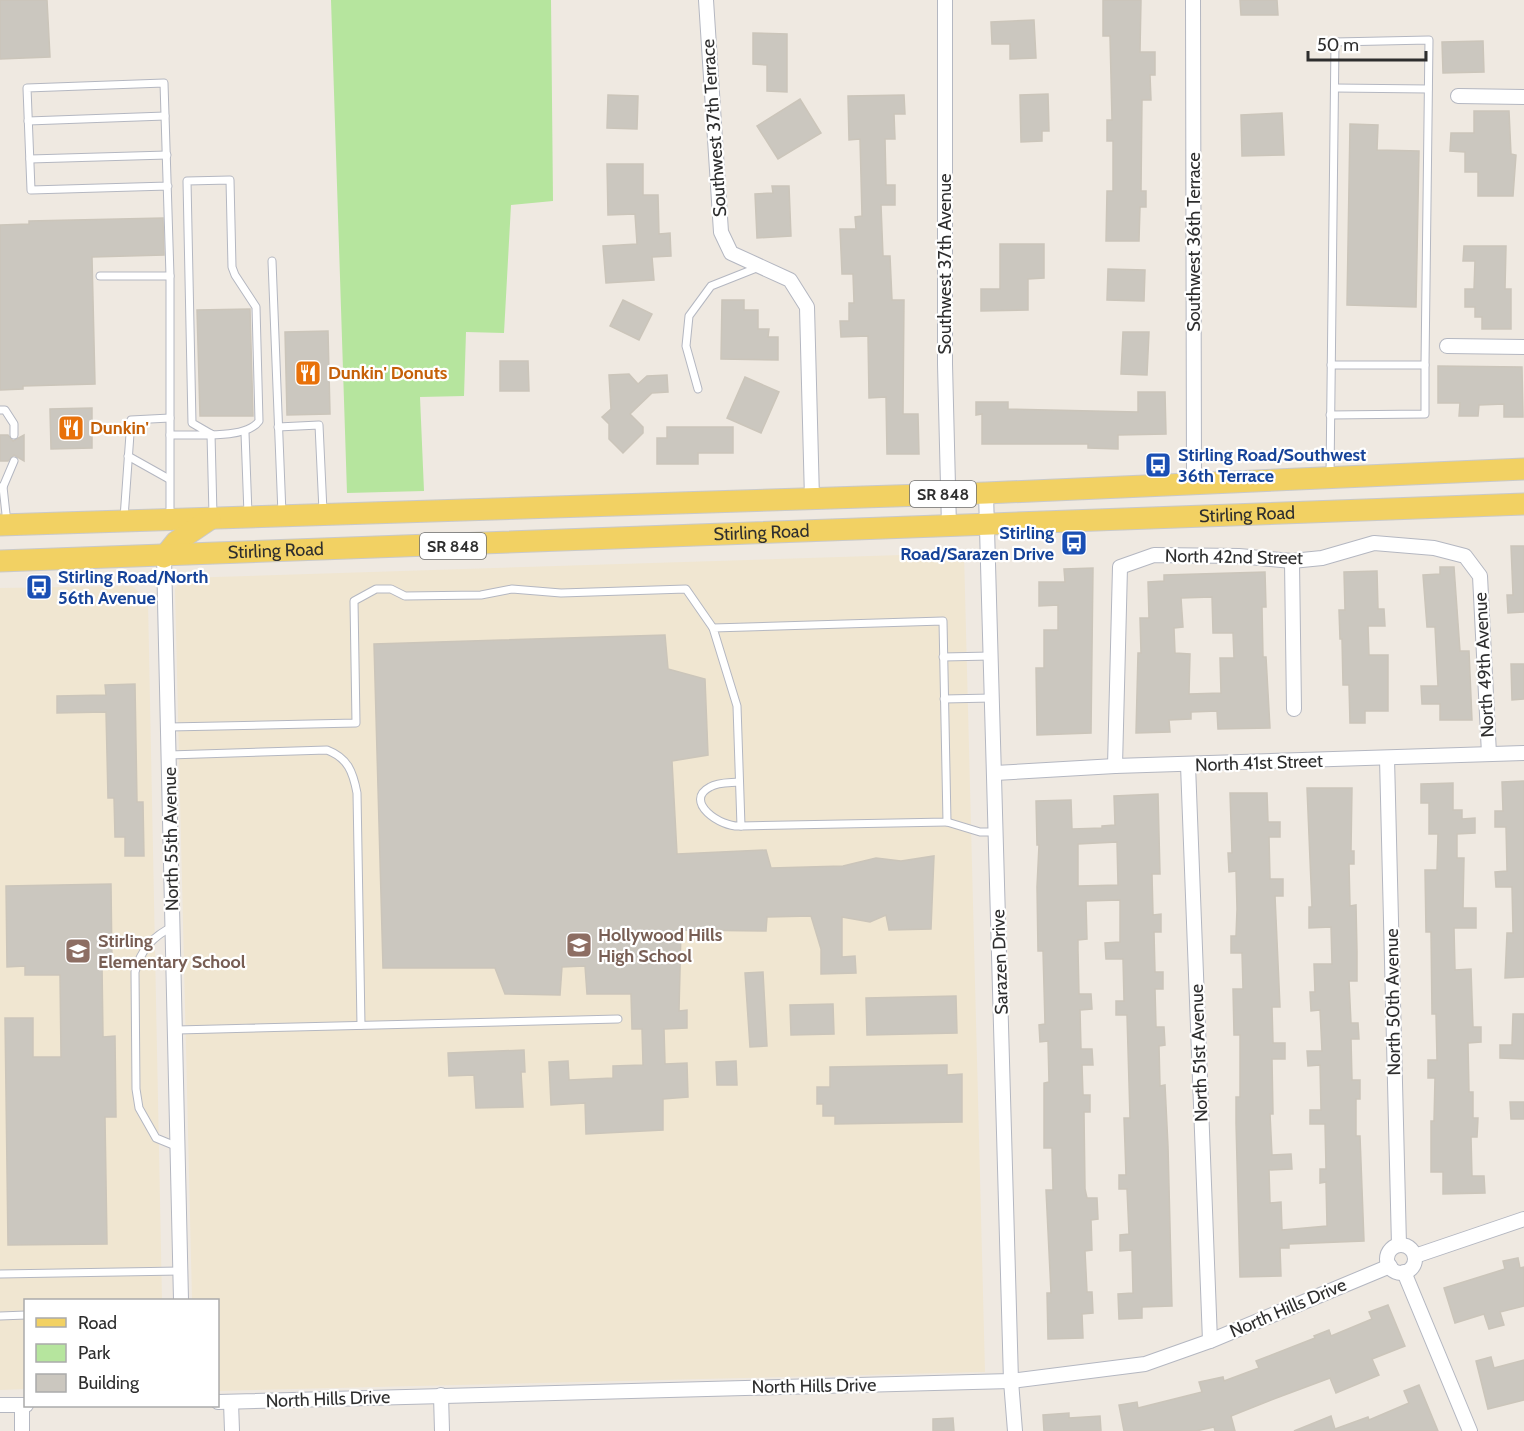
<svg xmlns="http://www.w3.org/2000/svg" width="1524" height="1431" font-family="Cabin,sans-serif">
<rect width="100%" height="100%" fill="#efe9e1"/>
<g fill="#f0e6d1">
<polygon points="964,553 985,1372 218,1391 218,1300 192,1300 175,589 183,578"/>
<polygon points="132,586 148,601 162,1300 26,1300 25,1389 0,1390 0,588"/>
</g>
<polygon fill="#b6e59e" points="331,0 551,0 553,201 511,205 504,333 466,332 464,396 420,397 424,491 347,493"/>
<g fill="#cbc7bf" stroke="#cbc5ba" stroke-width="1.5" fill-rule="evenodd">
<polygon points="0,0 47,0 50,57 0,59"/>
<polygon points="1103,0 1141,0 1140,52 1155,52 1155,75 1150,75 1151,100 1142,100 1141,191 1146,191 1146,207 1140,207 1139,241 1106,241 1107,191 1113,191 1113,141 1107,141 1107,120 1112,120 1110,36 1103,36"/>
<polygon points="1240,0 1277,0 1278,15 1241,15"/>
<polygon points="1034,20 1036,58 1010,59 1010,44 992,44 991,22"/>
<polygon points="753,33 787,34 787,92 767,91 767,65 753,64"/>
<polygon points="1483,41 1484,72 1443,73 1442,42"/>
<polygon points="1048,94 1049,131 1042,131 1042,141 1021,142 1020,95"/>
<polygon points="608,95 638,96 637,129 607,128"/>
<polygon points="904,95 905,114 894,114 895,139 885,139 886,185 895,185 895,205 881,205 883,256 890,256 892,300 904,300 903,414 918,414 919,454 887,454 886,397 869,398 868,336 841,337 840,321 849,321 849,303 854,303 853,274 842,274 840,229 856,229 855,217 862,216 860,139 849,140 848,96"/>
<polygon points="800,99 821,133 778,159 757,126"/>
<polygon points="1474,111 1509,111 1511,154 1516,155 1513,196 1478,196 1478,172 1465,172 1465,152 1450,151 1451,133 1474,133"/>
<polygon points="1282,113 1284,155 1242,156 1241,115"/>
<polygon points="1350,124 1378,125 1377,150 1419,151 1416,307 1347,305"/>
<polygon points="607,164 643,164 643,195 658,195 659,234 670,233 671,256 652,257 654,280 606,283 603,246 637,244 635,214 608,215"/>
<polygon points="772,186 789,186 791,236 757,238 755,194 773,193"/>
<polygon points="163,218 164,255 92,257 95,384 23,386 23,389 0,390 0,225 29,224 29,221"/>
<polygon points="1000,244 1044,244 1044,278 1028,279 1028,310 981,311 981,289 1000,289"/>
<polygon points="1464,246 1506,246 1505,289 1511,289 1511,329 1482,329 1482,317 1475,317 1475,307 1465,307 1465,289 1474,289 1475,261 1463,261"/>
<polygon points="1108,269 1145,270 1144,301 1107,300"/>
<polygon points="623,300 652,314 639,340 610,326"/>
<polygon points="722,300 744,300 744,310 758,310 758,329 769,329 768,337 778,337 778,360 721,359"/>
<polygon points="250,309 253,416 200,416 197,310"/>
<polygon points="328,331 330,414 287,415 285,332"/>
<polygon points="1123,332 1149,332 1147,375 1121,374"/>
<polygon points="500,361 528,361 529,391 500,391"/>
<polygon points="1438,366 1522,367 1523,417 1504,417 1504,404 1479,405 1478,416 1459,416 1460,403 1438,403"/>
<polygon points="629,374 638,384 647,376 667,375 668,392 652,393 630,414 643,427 643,433 623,453 609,439 609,424 602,417 611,409 609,375"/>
<polygon points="745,377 779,392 761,433 727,418"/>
<polygon points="1138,392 1165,392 1166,434 1118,435 1118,449 1088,448 1088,444 982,444 982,414 976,415 976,402 1008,402 1008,409 1138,412"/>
<polygon points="92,408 92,448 51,449 50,409"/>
<polygon points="667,427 733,427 733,453 698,453 698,464 657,464 657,438 667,438"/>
<polygon points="0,435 8,435 13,441 24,435 24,461 14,455 8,461 0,461"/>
<polygon points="1511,546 1524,546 1524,612 1508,613 1507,595 1513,595"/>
<polygon points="1440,567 1454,567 1460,651 1469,651 1472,720 1440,720 1440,704 1422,704 1421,686 1438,686 1435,627 1427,627 1423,575 1440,574"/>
<polygon points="1093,568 1091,733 1037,735 1036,668 1044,668 1044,630 1058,630 1058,605 1039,606 1039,582 1065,582 1064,569"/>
<polygon points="1377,571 1378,609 1384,609 1385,626 1368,626 1369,655 1388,655 1388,711 1365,711 1365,723 1350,723 1349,685 1343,685 1342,639 1340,639 1339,610 1345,610 1344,572"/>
<path d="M1265,572l1,35h-4l1,50h3l4,71 -52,1 -1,-18 -26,1v7l-22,1 1,12 -34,1 2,-80h3l-1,-35h9l-1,-36 16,-1v-6zM1212,597l1,36h20l1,25h-14l1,35 -32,1 1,-40 -15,-1 -1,-25 9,-1 -2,-29z"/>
<polygon points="665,635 668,669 705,679 708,755 672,761 677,854 766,850 771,868 843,866 876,858 901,861 934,856 931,929 889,930 886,915 870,922 842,917 842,957 855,956 856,973 821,974 821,949 811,916 767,917 766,931 681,930 679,1011 687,1010 687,1028 664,1029 665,1064 687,1063 688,1097 663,1099 663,1130 586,1134 585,1103 551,1105 549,1062 568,1061 569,1080 613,1078 613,1066 643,1065 642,1029 632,1029 631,994 587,994 585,966 562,967 560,995 505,994 495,968 383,968 374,644"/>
<polygon points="1511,664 1524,664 1524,699 1512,700"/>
<polygon points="135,684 137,802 143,802 144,856 125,856 125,837 115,837 114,798 108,798 106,712 57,713 57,696 106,695 105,685"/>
<polygon points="1524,781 1524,977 1505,978 1507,933 1513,933 1512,887 1496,887 1495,872 1507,871 1506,827 1495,827 1495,811 1503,811 1502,782"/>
<polygon points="1453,783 1453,810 1462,810 1462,819 1475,818 1475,833 1457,834 1457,858 1464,858 1463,908 1476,908 1476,928 1454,928 1455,970 1471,969 1473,1027 1481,1027 1481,1042 1468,1043 1469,1092 1473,1092 1473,1118 1478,1118 1477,1137 1471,1137 1472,1176 1484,1176 1485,1193 1443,1194 1443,1172 1431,1172 1431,1121 1434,1121 1435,1078 1428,1078 1428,1060 1437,1060 1436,1014 1432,1014 1431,932 1426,932 1425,870 1437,870 1438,834 1429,834 1429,803 1421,803 1421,784"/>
<polygon points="1307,788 1352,788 1351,851 1354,851 1354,864 1349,864 1350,906 1356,905 1357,952 1357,981 1349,981 1351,1023 1358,1023 1359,1039 1351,1039 1352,1080 1360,1080 1360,1099 1356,1099 1356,1136 1360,1136 1364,1241 1289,1244 1289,1248 1280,1248 1281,1276 1240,1277 1236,1123 1236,1097 1240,1097 1240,1035 1234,1035 1233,989 1243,989 1242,953 1231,953 1231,936 1236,936 1237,909 1236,871 1229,872 1228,853 1232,853 1230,793 1267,793 1268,822 1280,822 1280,837 1269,837 1270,879 1283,879 1283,896 1275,896 1280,1007 1272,1007 1273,1043 1285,1043 1285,1059 1272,1059 1273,1114 1270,1114 1272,1155 1291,1154 1292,1169 1269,1170 1270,1203 1281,1202 1282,1230 1327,1226 1326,1182 1320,1183 1320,1169 1326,1169 1325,1124 1310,1124 1310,1110 1321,1110 1320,1065 1308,1066 1307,1051 1322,1051 1320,1010 1311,1011 1310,992 1315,992 1314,964 1332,964 1331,927 1309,928 1309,907 1312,907"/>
<path d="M1158,794l2,80h-8l1,41 8,-1v18h-7l1,40h8v17h-8l1,38h8l1,18 -6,1 1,40 5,-1 3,61 4,160 -30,1v11l-23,1 -1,-25 15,-1 -1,-43 -12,1v-16l9,-1 -2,-45h-8v-14h7l-2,-57h6l-3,-103h-11v-14h8l-1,-42h-17l-1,-16 15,-1v-42l-34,1 1,38 -9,1v10l1,44h12l1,15 -12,1 1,39h11l1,16h-11l1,30h7v17h-6l1,77 2,9h10l1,21 -7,1 1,30 -7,1 2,41h5l1,21 -11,1 1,24 -35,1 -1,-46h4l-5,-103h7l-1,-42h-8v-65l5,-1 -1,-41 -8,1 -1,-17 6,-1 -2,-73h-5l-1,-64 2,-42h-2l-1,-44 35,-1 1,29 30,-1v-2l13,-1 -1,-29zM1117,842l1,43 -40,1v-42z"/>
<polygon points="111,884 112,964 102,964 103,1037 115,1036 116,1117 105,1117 107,1244 8,1245 5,1018 33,1018 33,1057 61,1057 60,975 25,975 25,966 7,967 6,886"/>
<polygon points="763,972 767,1046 750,1047 745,973"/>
<polygon points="956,996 957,1033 867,1035 866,998"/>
<polygon points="833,1004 834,1034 791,1035 790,1005"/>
<polygon points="1513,1014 1524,1014 1524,1059 1500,1058 1500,1045 1512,1045"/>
<polygon points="524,1050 525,1072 521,1072 523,1107 476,1108 474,1075 449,1076 448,1053"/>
<polygon points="736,1061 737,1085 717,1085 716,1062"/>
<polygon points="947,1065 947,1075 962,1074 962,1122 835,1124 835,1116 823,1116 823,1104 817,1104 817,1087 830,1087 830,1067"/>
<polygon points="1510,1102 1524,1102 1524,1119 1511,1119"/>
<polygon points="1518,1258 1520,1268 1524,1267 1524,1306 1500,1312 1504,1325 1489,1329 1484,1314 1455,1323 1444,1288 1505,1269 1503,1261"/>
<polygon points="1388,1305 1405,1346 1372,1359 1379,1375 1336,1393 1330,1378 1279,1397 1231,1416 1235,1431 1215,1431 1214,1427 1196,1431 1124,1431 1119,1405 1137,1402 1138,1408 1202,1392 1199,1382 1223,1377 1224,1381 1259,1368 1256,1361 1315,1338 1314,1336 1329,1330 1331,1336 1372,1319 1369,1312"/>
<polygon points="1491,1357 1494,1368 1524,1360 1524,1400 1488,1409 1476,1361"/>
<polygon points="1419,1385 1438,1431 1294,1431 1331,1416 1335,1429 1368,1417 1369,1420 1409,1403 1404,1391"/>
<polygon points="1069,1413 1069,1418 1100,1416 1101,1431 1044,1431 1043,1415"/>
<polygon points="953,1418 954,1431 933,1431 933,1419"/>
</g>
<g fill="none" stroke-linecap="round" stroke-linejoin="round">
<defs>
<g id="service">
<polyline points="1335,88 1428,89"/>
<polyline points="28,121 165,116"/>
<polyline points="30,159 167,155"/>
<polyline points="168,186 31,190 27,88 164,83 170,276 170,516"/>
<polyline points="272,261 282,514"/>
<polyline points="100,276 170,276"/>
<polyline points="698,389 686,346 689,316 711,286 759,267"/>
<polyline points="0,410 5,410 14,424 14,435"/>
<polyline points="1330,415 1425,414 1425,365 1331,365"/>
<polyline points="278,427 319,425 323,511"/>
<polyline points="245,433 248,514"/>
<polyline points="211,434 213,515"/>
<path d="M170,435c23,-1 76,5 89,-14l-3,-114 -21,-32 -3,-8 -2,-87 -43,1 5,242 19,11"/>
<polyline points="128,456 169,479"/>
<polyline points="1330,476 1335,42 1429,40 1425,365"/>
<polyline points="0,487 3,487 7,523"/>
<polyline points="3,487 14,461"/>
<polyline points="124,518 131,420 170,418"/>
<polygon points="943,621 947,822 741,826 737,706 713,628"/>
<polyline points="943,657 991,656"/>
<polyline points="944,699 992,698"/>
<polyline points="169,727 356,723 354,601 376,589 391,589 405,596 481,595 512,589 561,593 686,589 713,628"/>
<path d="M169,755l158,-5c21,8 26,22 30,43l4,232"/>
<path d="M739,782c-9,1 -21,0 -29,5 -27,14 10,41 31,39"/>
<polyline points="947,822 980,832 996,832"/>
<path d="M174,926c-21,10 -33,23 -39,46l1,117 3,19 17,30 22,9"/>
<polyline points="177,1030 618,1019"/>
<polyline points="0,1274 180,1271"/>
<polyline points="0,1316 26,1315"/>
</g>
<g id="minor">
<polyline points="706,0 721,232 731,253 790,280 807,307 812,499"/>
<polyline points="945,0 945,364 949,527"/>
<polyline points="1193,0 1194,483"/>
<polyline points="1458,96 1524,97"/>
<polyline points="1447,346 1524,347"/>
<polyline points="986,493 1011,1381 1015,1431"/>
<polyline points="164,557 181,1300"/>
<polyline points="1292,561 1294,709"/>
<polyline points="1387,758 1399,1245"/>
<polyline points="1188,765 1210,1341"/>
<polyline points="1115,766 1120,567 1154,555 1239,556 1292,561 1322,558 1374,543 1434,548 1465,556 1480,576 1489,754"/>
<polyline points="995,773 1115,766 1524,753"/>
<circle cx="1401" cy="1259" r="14"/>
<polyline points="1415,1256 1524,1219"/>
<polyline points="1404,1272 1470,1431"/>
<polyline points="441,1395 442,1431"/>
<polyline points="218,1402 1011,1381 1145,1364 1210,1341 1390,1266"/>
<polyline points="231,1402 232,1431"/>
<polyline points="0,1405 26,1405"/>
<polyline points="22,1405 22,1431"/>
</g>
<g id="primary">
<polyline points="0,525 986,493 1524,469"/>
<polyline points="164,557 176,542 210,519"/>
<path id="s1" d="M0,561l1524,-57"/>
</g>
</defs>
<use href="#service" stroke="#b4b7c1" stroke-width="9"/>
<use href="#minor" stroke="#b4b7c1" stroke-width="16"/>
<use href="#primary" stroke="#c9c9c9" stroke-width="23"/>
<use href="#service" stroke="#fff" stroke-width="7"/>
<use href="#minor" stroke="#fff" stroke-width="14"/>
<use href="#primary" stroke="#f2d163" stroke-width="21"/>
</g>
<defs>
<symbol id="restaurant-square" viewBox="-11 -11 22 22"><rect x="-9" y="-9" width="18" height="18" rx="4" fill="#e8710a" stroke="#fff"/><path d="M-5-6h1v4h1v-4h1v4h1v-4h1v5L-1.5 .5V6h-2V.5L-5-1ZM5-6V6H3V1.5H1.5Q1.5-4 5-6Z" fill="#fff"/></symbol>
<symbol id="bus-square" viewBox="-11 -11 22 22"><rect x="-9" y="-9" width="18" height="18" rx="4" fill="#1a4fb4" stroke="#fff"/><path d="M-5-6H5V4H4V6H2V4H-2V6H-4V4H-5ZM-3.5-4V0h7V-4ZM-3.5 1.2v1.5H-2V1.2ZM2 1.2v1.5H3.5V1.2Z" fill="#fff"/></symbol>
<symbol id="school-square" viewBox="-11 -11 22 22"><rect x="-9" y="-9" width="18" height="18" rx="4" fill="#8d6e63" stroke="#fff"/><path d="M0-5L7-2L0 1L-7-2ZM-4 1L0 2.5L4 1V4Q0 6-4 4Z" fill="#fff"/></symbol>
</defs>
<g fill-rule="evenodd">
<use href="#restaurant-square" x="293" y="358" width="30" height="30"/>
<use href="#restaurant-square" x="56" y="413" width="30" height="30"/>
<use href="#bus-square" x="1143" y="450" width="30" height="30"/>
<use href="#bus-square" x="1059" y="528" width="30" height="30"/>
<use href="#bus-square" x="24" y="572" width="30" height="30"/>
<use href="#school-square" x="564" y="930" width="30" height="30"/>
<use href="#school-square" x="63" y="936" width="30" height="30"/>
</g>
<g text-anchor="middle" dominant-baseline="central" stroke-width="4.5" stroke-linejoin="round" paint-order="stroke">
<g fill="#fff" stroke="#6d6d6d" stroke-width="1.5">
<rect x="910" y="481" width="66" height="26" rx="4.5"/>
<rect x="420" y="533" width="66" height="26" rx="4.5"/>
</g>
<g font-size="16" font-weight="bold" fill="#2e2e2e">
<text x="943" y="494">SR 848</text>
<text x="453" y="546">SR 848</text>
</g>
<g font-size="18" fill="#2e2e2e" stroke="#fff">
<text transform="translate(714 128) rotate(-94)">Southwest 37th Terrace</text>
<text transform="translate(1194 242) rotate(-90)">Southwest 36th Terrace</text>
<text transform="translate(945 264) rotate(-90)">Southwest 37th Avenue</text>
<text stroke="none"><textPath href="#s1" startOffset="1248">Stirling Road</textPath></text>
<text stroke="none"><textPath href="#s1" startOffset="762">Stirling Road</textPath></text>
<text stroke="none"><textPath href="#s1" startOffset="276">Stirling Road</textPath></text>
<text transform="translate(1234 557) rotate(1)">North 42nd Street</text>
<text transform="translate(1484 665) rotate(-93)">North 49th Avenue</text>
<text transform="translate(1259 763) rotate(-2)">North 41st Street</text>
<text transform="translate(171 839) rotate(-91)">North 55th Avenue</text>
<text transform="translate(1000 962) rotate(-92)">Sarazen Drive</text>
<text transform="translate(1393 1002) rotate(-91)">North 50th Avenue</text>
<text transform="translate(1199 1053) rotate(-92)">North 51st Avenue</text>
<text transform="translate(1288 1308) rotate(-23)">North Hills Drive</text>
<text transform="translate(814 1386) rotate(-1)">North Hills Drive</text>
<text transform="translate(328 1399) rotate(-2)">North Hills Drive</text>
</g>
<g font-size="18" font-weight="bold" fill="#c56008" stroke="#fff" text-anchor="start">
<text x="328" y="373">Dunkin' Donuts</text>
<text x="90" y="428">Dunkin'</text>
</g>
<g font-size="18" font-weight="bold" fill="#164399" stroke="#fff" text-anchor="start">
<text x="1178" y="455">Stirling Road/Southwest<tspan x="1178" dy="21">36th Terrace</tspan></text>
<text x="1054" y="533" text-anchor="end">Stirling<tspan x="1054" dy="21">Road/Sarazen Drive</tspan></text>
<text x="58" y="577">Stirling Road/North<tspan x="58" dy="21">56th Avenue</tspan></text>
</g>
<g font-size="18" font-weight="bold" fill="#785e54" stroke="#fff" text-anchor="start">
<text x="598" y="935">Hollywood Hills<tspan x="598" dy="21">High School</tspan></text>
<text x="98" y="941">Stirling<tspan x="98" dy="21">Elementary School</tspan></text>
</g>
</g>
<rect x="24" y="1299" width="195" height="108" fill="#ffffff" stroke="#ababab" stroke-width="1.5"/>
<rect x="36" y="1318" width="30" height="9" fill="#f2d163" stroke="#ababab" stroke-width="1.5"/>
<text x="78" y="1329" font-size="18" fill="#2e2e2e">Road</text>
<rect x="36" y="1344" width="30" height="18" fill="#b6e59e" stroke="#ababab" stroke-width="1.5"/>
<text x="78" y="1359" font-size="18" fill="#2e2e2e">Park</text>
<rect x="36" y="1374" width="30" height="18" fill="#cbc7bf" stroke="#ababab" stroke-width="1.5"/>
<text x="78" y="1389" font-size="18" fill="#2e2e2e">Building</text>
<path d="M1308 51v9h118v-9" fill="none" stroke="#2e2e2e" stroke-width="3"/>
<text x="1317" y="51" font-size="18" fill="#2e2e2e" stroke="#ffffff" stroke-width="4.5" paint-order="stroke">50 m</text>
</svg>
